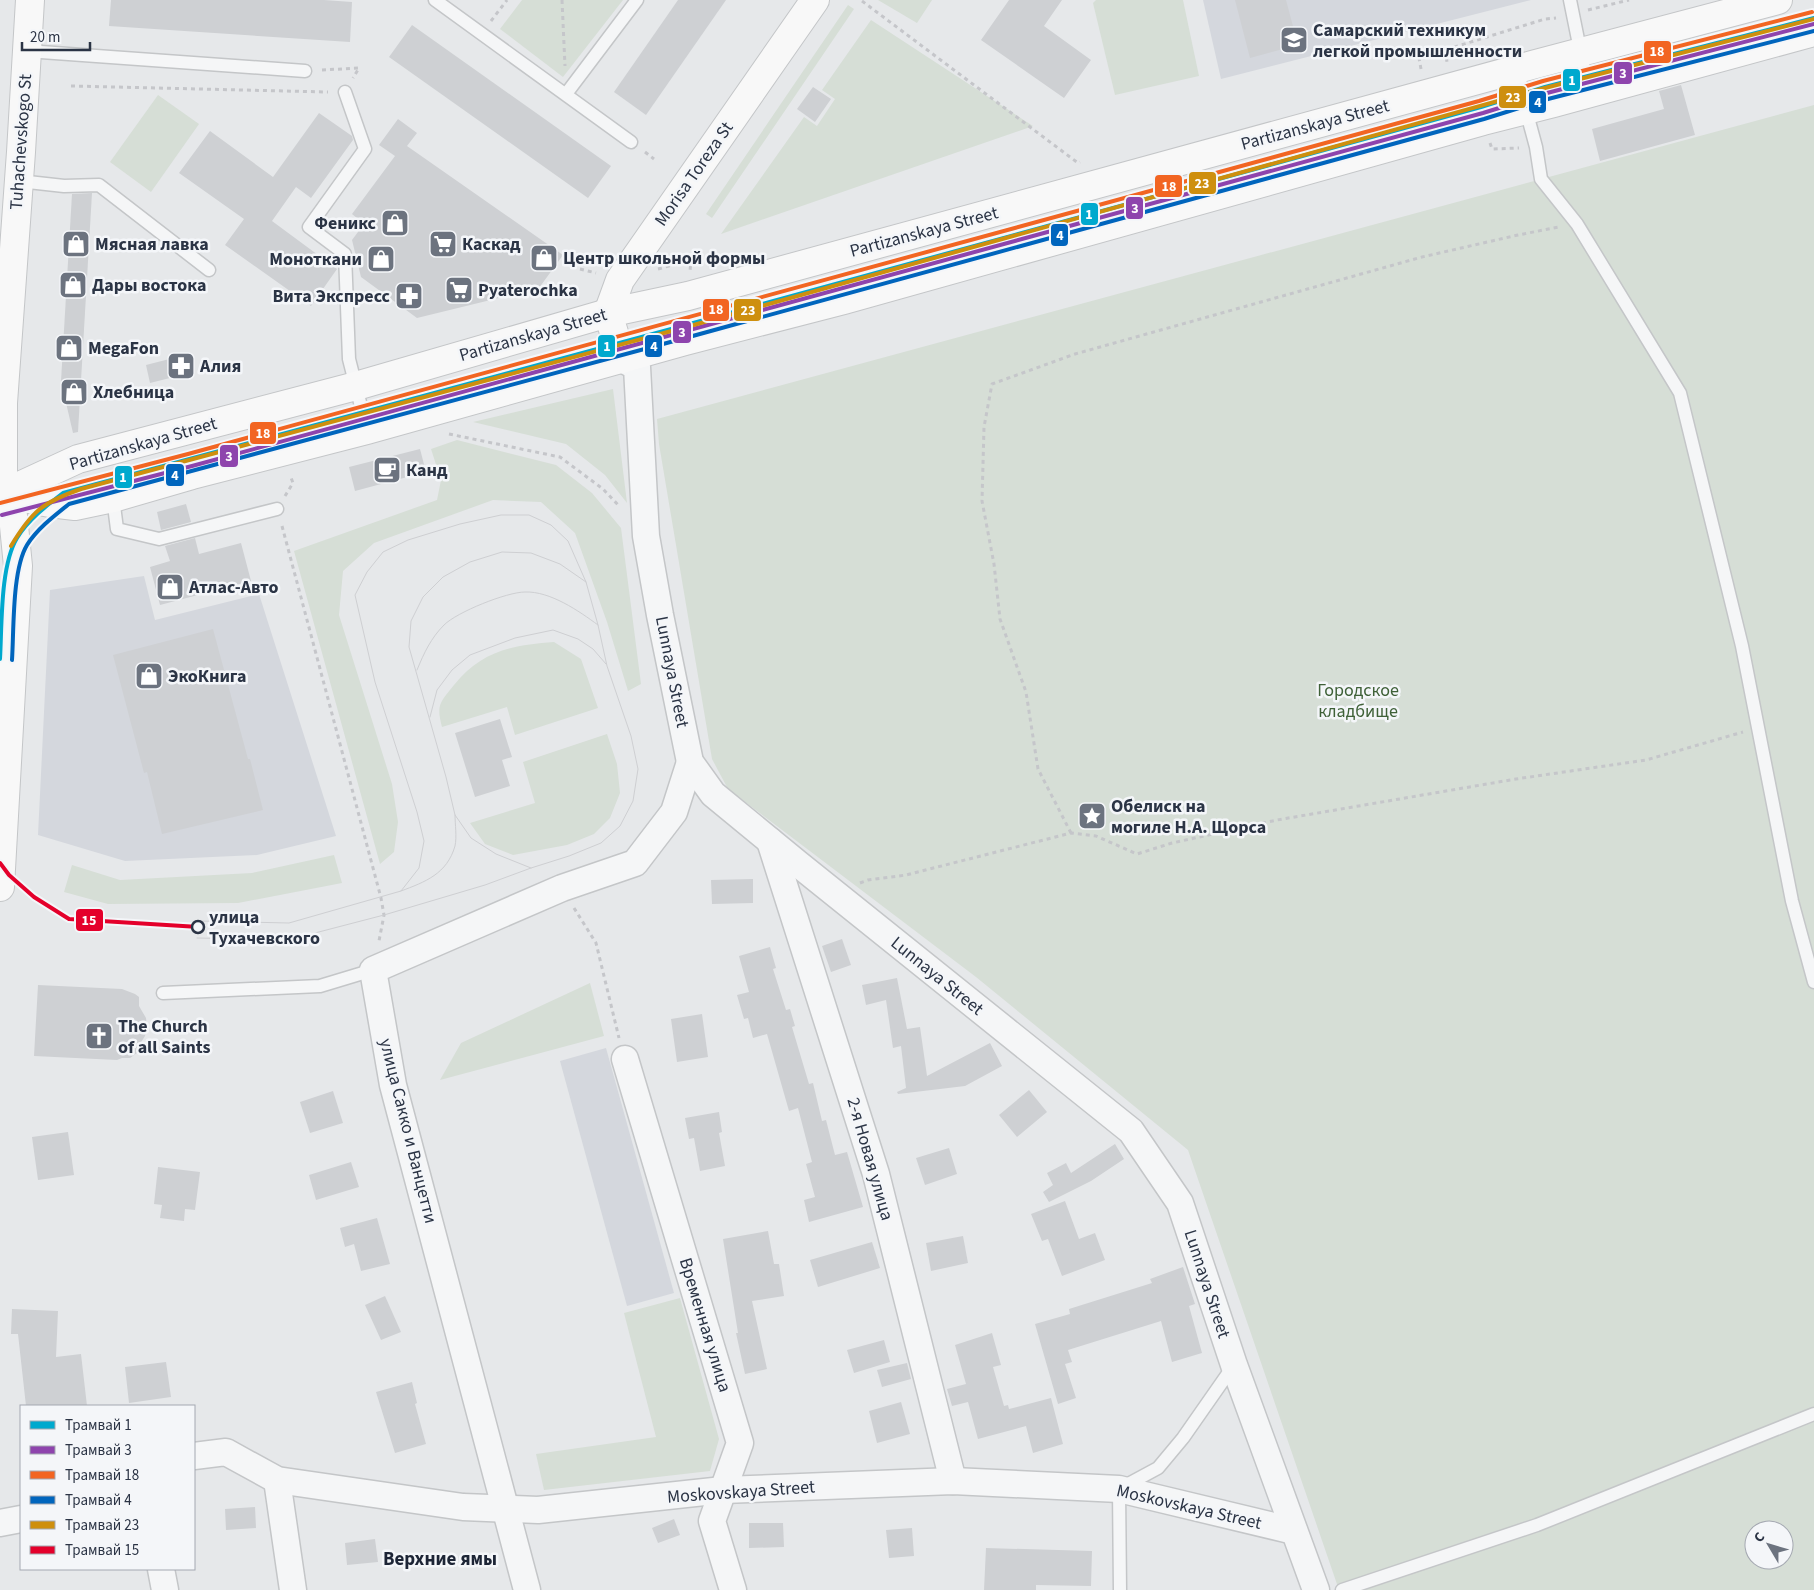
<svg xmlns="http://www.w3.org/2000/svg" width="1814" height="1590" font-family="'Source Sans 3',sans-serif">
<rect width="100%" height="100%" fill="#e6e8ea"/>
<g fill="#d4d7dd">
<polygon points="1203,0 1531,0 1221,79"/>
<polygon points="144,576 155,620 259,594 336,836 257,855 125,861 38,835 50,590"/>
<polygon points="606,1048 674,1293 627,1306 560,1061"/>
</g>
<g fill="#d6ded6" fill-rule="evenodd">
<polygon points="522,0 623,0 563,77 500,29"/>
<polygon points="878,0 932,0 917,23"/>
<polygon points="1096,0 1183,0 1199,76 1115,95 1093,3"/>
<polygon points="848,5 854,9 712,218 706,214"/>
<polygon points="871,20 1033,126 721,234 804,117 817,126 835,99 822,90"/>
<polygon points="158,95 199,124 151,192 110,162"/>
<path d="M1814,105v1485h-475l-151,-440 -212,-173 -248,-188 -16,-30 -53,-315 -2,-25zM1754,1530h30v30h-30z"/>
<polygon points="613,389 627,503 605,475 566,444 473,422"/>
<polygon points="457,440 556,465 592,493 621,528 641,684 628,691 607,622 575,533 541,502 493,500 374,543 343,571 339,615 392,784 398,822 394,852 380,864 294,551 437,500 441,480 431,449"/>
<path d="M554,642l27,17 17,49 -83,27 -8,-28 -65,20c-6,-23 -2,-24 12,-42 27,-34 58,-40 100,-43z"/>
<polygon points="607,734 617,764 620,793 610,818 594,834 567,845 513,855 485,844 470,823 535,803 523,762"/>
<polygon points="334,855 342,883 238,903 108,904 64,892 72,865 120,880 252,873"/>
<polygon points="590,983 604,1036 440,1080 461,1043"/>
<polygon points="680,1298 719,1439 710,1471 544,1490 536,1454 656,1437 624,1313"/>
</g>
<g fill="#ced0d3">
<polygon points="111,0 324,0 352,2 350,42 109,26"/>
<polygon points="678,0 726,0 646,115 614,92"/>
<polygon points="1009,0 1062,0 1044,26 1091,60 1064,98 981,40"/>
<polygon points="1235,0 1286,0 1298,45 1250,58"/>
<polygon points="412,25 611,166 588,198 389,57"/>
<polygon points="1681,85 1695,135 1600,161 1592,129 1664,109 1659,91"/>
<polygon points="813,87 831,99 815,122 797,109"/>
<polygon points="319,113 352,136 353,140 311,198 296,187 272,221 337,269 311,306 225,245 244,219 179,173 210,131 273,177"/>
<polygon points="398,119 417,133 407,146 563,255 539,288 417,318 361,277 352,240 364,224 352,214 395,156 379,145"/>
<polygon points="92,193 78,432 73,433 61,381 72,194"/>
<polygon points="189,354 194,372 150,383 146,365"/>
<polygon points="420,449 426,472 355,491 349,467"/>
<polygon points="186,504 191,522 161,530 157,512"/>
<polygon points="195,538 199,554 241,543 251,581 160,605 150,567 170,561 165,546"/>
<polygon points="213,629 248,759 250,759 263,810 162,834 147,772 144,773 113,655"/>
<polygon points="500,719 512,757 502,760 510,786 475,797 455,733"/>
<polygon points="753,879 753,903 712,904 711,880"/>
<polygon points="842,939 851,965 831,972 822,946"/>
<polygon points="770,947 776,968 773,969 786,1010 790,1009 795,1026 792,1027 809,1084 813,1083 822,1121 826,1120 835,1155 847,1152 863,1207 809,1222 804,1200 815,1197 806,1164 812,1162 798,1108 789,1111 767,1034 753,1038 748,1018 744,1019 737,995 749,992 739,956"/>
<polygon points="897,978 907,1029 920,1027 927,1076 990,1043 1002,1066 965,1086 898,1094 897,1092 906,1088 901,1046 893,1048 886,1000 866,1005 862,985"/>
<polygon points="38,985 122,989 135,994 139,997 139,1006 146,1018 147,1027 145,1036 138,1047 137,1053 130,1058 122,1058 117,1060 34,1056"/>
<polygon points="702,1014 708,1057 677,1062 671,1019"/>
<polygon points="1029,1090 1047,1112 1017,1137 999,1115"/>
<polygon points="333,1091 343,1123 310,1133 300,1102"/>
<polygon points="719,1112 722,1132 719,1133 725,1166 700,1171 694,1138 689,1139 685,1118"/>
<polygon points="68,1132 74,1175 38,1180 32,1137"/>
<polygon points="1115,1144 1124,1159 1091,1181 1049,1202 1043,1192 1053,1185 1047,1173 1066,1163 1071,1173"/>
<polygon points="949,1148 957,1174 925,1185 916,1158"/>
<polygon points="351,1162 359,1187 316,1200 309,1175"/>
<polygon points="158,1167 200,1172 195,1210 185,1209 184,1221 160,1218 162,1205 154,1204"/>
<polygon points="1065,1201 1079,1239 1095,1233 1105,1260 1062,1276 1048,1239 1042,1241 1031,1214"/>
<polygon points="377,1218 390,1264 361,1271 354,1244 345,1247 340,1228"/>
<polygon points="768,1231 774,1264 779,1264 784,1296 752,1301 767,1369 745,1374 736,1333 738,1333 723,1239"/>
<polygon points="963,1236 968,1263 931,1271 926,1243"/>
<polygon points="872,1242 880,1268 818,1287 810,1260"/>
<polygon points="1183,1267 1195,1304 1189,1306 1202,1353 1172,1362 1161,1321 1068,1350 1072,1362 1065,1364 1076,1398 1058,1404 1035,1324 1070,1314 1069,1309 1152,1283 1150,1279"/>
<polygon points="385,1296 401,1332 381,1340 365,1305"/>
<polygon points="12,1309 58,1311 56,1357 81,1354 87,1406 26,1406 18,1334 11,1334"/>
<polygon points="992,1333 1001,1365 993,1367 1004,1406 1008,1405 1009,1409 1051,1398 1063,1444 1033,1453 1026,1426 978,1439 968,1402 952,1406 947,1389 966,1384 955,1345"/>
<polygon points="884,1340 890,1362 854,1373 847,1350"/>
<polygon points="166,1362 171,1397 129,1403 125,1367"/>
<polygon points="907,1363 911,1379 882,1387 877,1370"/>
<polygon points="412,1382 417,1403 415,1404 426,1444 395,1453 376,1392"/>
<polygon points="901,1402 910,1434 877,1443 869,1411"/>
<polygon points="255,1507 256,1528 226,1530 225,1509"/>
<polygon points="674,1519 680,1535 658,1543 652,1528"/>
<polygon points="749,1523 783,1523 784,1547 749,1548"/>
<polygon points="912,1528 914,1556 889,1558 886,1530"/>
<polygon points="375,1539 378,1562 347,1565 345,1543"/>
<polygon points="986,1548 1092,1551 1091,1586 1036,1585 1036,1590 984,1590"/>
</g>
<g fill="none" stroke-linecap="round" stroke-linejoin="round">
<defs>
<g id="lane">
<polyline points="435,0 631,142"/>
<polyline points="1570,0 1589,94"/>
<polyline points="27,51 305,71"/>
<polyline points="1518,69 1526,110 1536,147 1541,179 1577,224 1680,393 1742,646 1792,901 1814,982"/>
<polyline points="345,92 365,149 309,227 345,254 349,359 367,430"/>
<polyline points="566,94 637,0"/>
<polyline points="19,181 64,186 99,185 209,270"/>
<polyline points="113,498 117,529 159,539 277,509"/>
<polyline points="163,993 320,986 373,970"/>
<polyline points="1120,1590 1119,1489 1158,1468 1183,1438 1234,1365"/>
<polyline points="1342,1590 1537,1525 1814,1414"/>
</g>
<g id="street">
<polyline points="622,359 637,367 646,536 660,615 690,762 713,794 797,863 1131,1131 1180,1203 1234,1365 1316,1590"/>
<polyline points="770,841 876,1174 953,1481"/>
<polyline points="625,1059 740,1443 712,1521 733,1590"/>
<polyline points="194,1456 226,1452 277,1480 463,1507 538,1510 723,1490 953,1481 1119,1489 1294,1531"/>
<polyline points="277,1480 293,1590"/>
<polyline points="0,1523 21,1519"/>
<polyline points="161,1569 165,1590"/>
<polyline points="527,1590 393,1085 373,970 562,888 635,863 674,812 690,762"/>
</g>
<g id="secondary">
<polyline points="622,359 608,313 620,280 815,0"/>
<polyline points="3,494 50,503 75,506 113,498 192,475 367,430 685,341 844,300 1483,121 1554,103 1814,32"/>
<polyline points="0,495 78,459 356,386 608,313 688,296 1532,65 1778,0"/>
<polyline points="0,887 18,566 12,506 3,494 3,403 21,152 30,0"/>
</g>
</defs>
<use href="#lane" stroke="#c4c6c8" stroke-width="15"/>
<use href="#street" stroke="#c4c6c8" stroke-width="29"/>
<use href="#secondary" stroke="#c4c6c8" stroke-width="30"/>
<g stroke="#c5c6ca" stroke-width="3" stroke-dasharray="4 4" stroke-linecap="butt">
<polyline points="562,0 565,66"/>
<polyline points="862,1 1078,163 1080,162"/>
<polyline points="1588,10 1629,0"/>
<polyline points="491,21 507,0"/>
<polyline points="1445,50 1447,62"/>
<polyline points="1421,69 1419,58 1545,19 1556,18"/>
<polyline points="322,70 359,68 353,78"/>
<polyline points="71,86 328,92"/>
<polyline points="1490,143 1492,149 1519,148"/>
<polyline points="645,152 654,159"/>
<polyline points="580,269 596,273"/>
<polyline points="658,269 691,260 690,271"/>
<polyline points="449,434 560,457 603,489 620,507"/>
<polyline points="285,496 293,483 290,475"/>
<polyline points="282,526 381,898 384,915 379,941"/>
<polyline points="1071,833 1038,769 1026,692 1000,619 994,564 982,501 984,427 992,384 1075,354 1422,257 1518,235 1559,227"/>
<polyline points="860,883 868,880 906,875 1071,833 1096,836 1137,854 1172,843 1277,820 1516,779 1646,760 1743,732"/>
<polyline points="574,908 596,943 619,1038"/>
</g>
<use href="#lane" stroke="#f5f6f7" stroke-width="12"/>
<use href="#street" stroke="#f5f6f7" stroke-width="26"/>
<use href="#secondary" stroke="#f8f8f8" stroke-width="28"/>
<g stroke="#cecfd2" stroke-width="1">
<path d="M417,670c7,-17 14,-32 27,-45 13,-13 63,-33 81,-33 25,-1 54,19 73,33"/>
<polyline points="430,717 437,690 452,670 470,655 515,638 553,630 578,639 593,649 606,664"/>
<polyline points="531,868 496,854 471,838 455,815 446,777 409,647 411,621 423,597 443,577 470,562 502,552 531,553 560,564 586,582"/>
<path d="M401,891c24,-9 46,-17 54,-45 2,-9 0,-22 0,-31"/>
<polyline points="197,938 288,940 384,915 485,885 531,868 569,856 601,843 620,826 633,801 638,769 631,736 607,666 598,625 586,582 568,541 551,525 529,515 501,515 460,524 408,540 383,552 367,572 355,595 375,682 417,812 424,841 419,868 401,891 289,923 199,921"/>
</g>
<defs>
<path id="tram-1" d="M0,659c2,-33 0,-93 17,-121 11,-18 29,-32 46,-45l623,-168 795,-218 64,-20 269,-69"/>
<polyline id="tram-2" points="2,515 192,466 1483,113 1547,93 1814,24"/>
<polyline id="tram-3" points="0,503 188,454 1479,101 1543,81 1812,12"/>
<path id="tram-4" d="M12,660c2,-31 0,-90 15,-115 10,-16 27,-29 42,-41l620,-167 795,-218 64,-20 266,-68"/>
<path id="tram-5" d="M11,546c21,-35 32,-44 70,-57l609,-163 851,-237 273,-70"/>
<polyline id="tram-6" points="0,863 9,875 34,897 69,919 199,927"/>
</defs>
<use href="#tram-1" stroke="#f4f6f9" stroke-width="8"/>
<use href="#tram-2" stroke="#f4f6f9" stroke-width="8"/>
<use href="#tram-3" stroke="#f4f6f9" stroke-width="8"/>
<use href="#tram-4" stroke="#f4f6f9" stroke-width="8"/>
<use href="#tram-5" stroke="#f4f6f9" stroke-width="8"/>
<use href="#tram-6" stroke="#f4f6f9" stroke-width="8"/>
<use href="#tram-1" stroke="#00a9ce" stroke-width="4"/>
<use href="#tram-2" stroke="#8e44ad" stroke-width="4"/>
<use href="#tram-3" stroke="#f26522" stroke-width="4"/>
<use href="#tram-4" stroke="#0065bd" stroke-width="4"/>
<use href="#tram-5" stroke="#ce8f0e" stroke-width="4"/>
<use href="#tram-6" stroke="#e4002b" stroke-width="4"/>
</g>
<defs>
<symbol id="university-square" viewBox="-11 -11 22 22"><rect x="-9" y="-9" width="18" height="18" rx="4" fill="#6c737f" stroke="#f4f6f9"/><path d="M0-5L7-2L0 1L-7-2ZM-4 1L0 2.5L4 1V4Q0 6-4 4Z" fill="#fff"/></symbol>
<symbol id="shop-square" viewBox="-11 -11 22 22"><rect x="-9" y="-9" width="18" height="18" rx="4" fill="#6c737f" stroke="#f4f6f9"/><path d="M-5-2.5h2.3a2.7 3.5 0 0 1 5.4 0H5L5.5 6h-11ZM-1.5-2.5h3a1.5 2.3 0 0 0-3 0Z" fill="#fff"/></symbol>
<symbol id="supermarket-square" viewBox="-11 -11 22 22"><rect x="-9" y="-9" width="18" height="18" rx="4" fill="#6c737f" stroke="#f4f6f9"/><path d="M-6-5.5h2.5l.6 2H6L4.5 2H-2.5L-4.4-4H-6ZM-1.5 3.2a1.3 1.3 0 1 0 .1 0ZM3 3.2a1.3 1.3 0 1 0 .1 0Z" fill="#fff"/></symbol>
<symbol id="pharmacy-square" viewBox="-11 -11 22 22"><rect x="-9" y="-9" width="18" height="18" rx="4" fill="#6c737f" stroke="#f4f6f9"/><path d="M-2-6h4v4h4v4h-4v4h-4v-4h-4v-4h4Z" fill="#fff"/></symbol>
<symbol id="cafe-square" viewBox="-11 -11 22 22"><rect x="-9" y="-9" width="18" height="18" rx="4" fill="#6c737f" stroke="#f4f6f9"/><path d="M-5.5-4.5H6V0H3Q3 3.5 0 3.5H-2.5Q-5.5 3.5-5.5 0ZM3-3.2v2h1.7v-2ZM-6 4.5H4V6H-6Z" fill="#fff"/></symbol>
<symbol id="sight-square" viewBox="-11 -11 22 22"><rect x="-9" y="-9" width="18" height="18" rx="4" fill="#6c737f" stroke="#f4f6f9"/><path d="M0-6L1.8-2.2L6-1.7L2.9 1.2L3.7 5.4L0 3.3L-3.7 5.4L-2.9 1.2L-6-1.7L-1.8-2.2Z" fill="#fff"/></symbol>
<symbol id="church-square" viewBox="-11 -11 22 22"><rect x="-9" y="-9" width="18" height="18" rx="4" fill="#6c737f" stroke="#f4f6f9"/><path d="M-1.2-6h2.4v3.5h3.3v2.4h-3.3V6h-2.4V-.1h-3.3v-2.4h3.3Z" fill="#fff"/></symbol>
</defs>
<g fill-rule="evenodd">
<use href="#university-square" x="1278" y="24" width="32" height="32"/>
<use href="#shop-square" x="379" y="207" width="32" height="32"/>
<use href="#shop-square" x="60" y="228" width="32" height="32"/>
<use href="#supermarket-square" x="427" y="228" width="32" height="32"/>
<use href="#shop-square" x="528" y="242" width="32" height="32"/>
<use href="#shop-square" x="365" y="243" width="32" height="32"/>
<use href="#shop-square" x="57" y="269" width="32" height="32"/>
<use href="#supermarket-square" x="443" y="274" width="32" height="32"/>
<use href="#pharmacy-square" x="393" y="280" width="32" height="32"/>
<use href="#shop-square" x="53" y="332" width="32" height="32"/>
<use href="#pharmacy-square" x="165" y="350" width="32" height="32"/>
<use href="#shop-square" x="58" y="376" width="32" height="32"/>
<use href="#cafe-square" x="371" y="454" width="32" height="32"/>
<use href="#shop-square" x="154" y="571" width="32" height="32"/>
<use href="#shop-square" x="133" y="660" width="32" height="32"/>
<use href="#sight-square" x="1076" y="800" width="32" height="32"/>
<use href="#church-square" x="83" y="1020" width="32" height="32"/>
</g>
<circle fill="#f4f6f9" stroke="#2b3445" stroke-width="2.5" cx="198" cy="927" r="6"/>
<g text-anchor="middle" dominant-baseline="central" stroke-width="5" stroke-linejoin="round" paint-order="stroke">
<g font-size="18" font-weight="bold" fill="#2b3445" stroke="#f4f6f9" text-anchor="start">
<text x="1313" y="30">Самарский техникум<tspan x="1313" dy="21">легкой промышленности</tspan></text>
<text x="376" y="223" text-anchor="end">Феникс</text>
<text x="95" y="244">Мясная лавка</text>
<text x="462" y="244">Каскад</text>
<text x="563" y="258">Центр школьной формы</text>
<text x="362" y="259" text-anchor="end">Моноткани</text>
<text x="92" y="285">Дары востока</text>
<text x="478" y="290">Pyaterochka</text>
<text x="390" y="296" text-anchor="end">Вита Экспресс</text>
<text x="88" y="348">MegaFon</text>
<text x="200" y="366">Алия</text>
<text x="93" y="392">Хлебница</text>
<text x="406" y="470">Канд</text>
<text x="189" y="587">Атлас-Авто</text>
<text x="168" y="676">ЭкоКнига</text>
<text x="1111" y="806">Обелиск на<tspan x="1111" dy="21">могиле Н.А. Щорса</tspan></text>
<text x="118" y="1026">The Church<tspan x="118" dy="21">of all Saints</tspan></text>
</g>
<g font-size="18" fill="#2b3445" stroke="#f4f6f9">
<text transform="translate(1315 125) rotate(-15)">Partizanskaya Street</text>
<text transform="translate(21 142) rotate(-86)">Tuhachevskogo St</text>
<text transform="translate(694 174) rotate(-55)">Morisa Toreza St</text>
<text transform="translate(924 232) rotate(-15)">Partizanskaya Street</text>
<text transform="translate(533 335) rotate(-16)">Partizanskaya Street</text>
<text transform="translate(143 444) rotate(-16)">Partizanskaya Street</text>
<text transform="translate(672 672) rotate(79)">Lunnaya Street</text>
<text transform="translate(937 976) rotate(39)">Lunnaya Street</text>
<text transform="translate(408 1131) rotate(76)">улица Сакко и Ванцетти</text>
<text transform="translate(870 1159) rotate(74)">2-я Новая улица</text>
<text transform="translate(1207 1284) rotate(72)">Lunnaya Street</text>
<text transform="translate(705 1325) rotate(73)">Временная улица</text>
<text transform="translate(741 1492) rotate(-4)">Moskovskaya Street</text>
<text transform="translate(1189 1507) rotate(13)">Moskovskaya Street</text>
</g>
<g font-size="18" fill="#3f6138" stroke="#f4f6f9">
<text x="1358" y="690">Городское<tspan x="1358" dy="21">кладбище</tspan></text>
</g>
<g font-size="18" font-weight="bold" fill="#2b3445" stroke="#f4f6f9" text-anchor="start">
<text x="209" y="917">улица<tspan x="209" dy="21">Тухачевского</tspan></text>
</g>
<g font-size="19" font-weight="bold" fill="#1d2536" stroke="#f4f6f9">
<text x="440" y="1559">Верхние ямы</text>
</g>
</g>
<g stroke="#f4f6f9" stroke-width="2">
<rect x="1643" y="40" width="29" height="24" rx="5" fill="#f26522"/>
<rect x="1613" y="61" width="20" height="24" rx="5" fill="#8e44ad"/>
<rect x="1562" y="68" width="19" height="24" rx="5" fill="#00a9ce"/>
<rect x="1498" y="85" width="29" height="24" rx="5" fill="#ce8f0e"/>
<rect x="1528" y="90" width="19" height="24" rx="5" fill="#0065bd"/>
<rect x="1188" y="171" width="29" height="24" rx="5" fill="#ce8f0e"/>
<rect x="1154" y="174" width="29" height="24" rx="5" fill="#f26522"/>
<rect x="1125" y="196" width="19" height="24" rx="5" fill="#8e44ad"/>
<rect x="1080" y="202" width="19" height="24" rx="5" fill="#00a9ce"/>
<rect x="1050" y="223" width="19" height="24" rx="5" fill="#0065bd"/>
<rect x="702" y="298" width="28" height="24" rx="5" fill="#f26522"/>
<rect x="733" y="298" width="29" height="24" rx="5" fill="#ce8f0e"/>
<rect x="672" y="320" width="20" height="24" rx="5" fill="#8e44ad"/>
<rect x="597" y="334" width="19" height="24" rx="5" fill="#00a9ce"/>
<rect x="644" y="334" width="19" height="24" rx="5" fill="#0065bd"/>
<rect x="249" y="421" width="28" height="24" rx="5" fill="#f26522"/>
<rect x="219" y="444" width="20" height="24" rx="5" fill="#8e44ad"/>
<rect x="165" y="463" width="20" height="24" rx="5" fill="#0065bd"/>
<rect x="114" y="465" width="19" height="24" rx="5" fill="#00a9ce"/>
<rect x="75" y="908" width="29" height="24" rx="5" fill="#e4002b"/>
</g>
<g font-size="14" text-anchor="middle" font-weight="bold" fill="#fff">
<text x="1657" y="56">18</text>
<text x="1623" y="78">3</text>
<text x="1572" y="85">1</text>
<text x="1513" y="102">23</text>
<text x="1538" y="107">4</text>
<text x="1202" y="188">23</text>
<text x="1169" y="191">18</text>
<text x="1135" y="213">3</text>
<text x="1089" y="219">1</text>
<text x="1060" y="240">4</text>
<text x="716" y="314">18</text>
<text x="748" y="315">23</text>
<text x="682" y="337">3</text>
<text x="607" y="351">1</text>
<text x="654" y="351">4</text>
<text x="263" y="438">18</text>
<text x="229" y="461">3</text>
<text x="175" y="480">4</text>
<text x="123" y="482">1</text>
<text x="89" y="925">15</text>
</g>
<rect x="20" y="1405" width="175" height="165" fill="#f4f6f9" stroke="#a4a8b1"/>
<rect x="30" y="1421" width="25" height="8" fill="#00a9ce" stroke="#a4a8b1"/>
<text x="65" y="1430" font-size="15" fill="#2b3445">Трамвай 1</text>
<rect x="30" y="1446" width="25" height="8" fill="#8e44ad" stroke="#a4a8b1"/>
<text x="65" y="1455" font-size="15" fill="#2b3445">Трамвай 3</text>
<rect x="30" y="1471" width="25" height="8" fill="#f26522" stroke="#a4a8b1"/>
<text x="65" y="1480" font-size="15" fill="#2b3445">Трамвай 18</text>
<rect x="30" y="1496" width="25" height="8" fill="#0065bd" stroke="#a4a8b1"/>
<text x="65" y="1505" font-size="15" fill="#2b3445">Трамвай 4</text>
<rect x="30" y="1521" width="25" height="8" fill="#ce8f0e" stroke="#a4a8b1"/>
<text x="65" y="1530" font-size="15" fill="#2b3445">Трамвай 23</text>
<rect x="30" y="1546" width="25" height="8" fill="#e4002b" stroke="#a4a8b1"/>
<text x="65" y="1555" font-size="15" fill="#2b3445">Трамвай 15</text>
<g transform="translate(1769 1545) rotate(308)"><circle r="24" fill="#f4f6f9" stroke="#a4a8b1"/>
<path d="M0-4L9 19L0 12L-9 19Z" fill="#6c737f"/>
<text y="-8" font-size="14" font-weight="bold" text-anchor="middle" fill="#2b3445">С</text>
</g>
<path d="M22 42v8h68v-8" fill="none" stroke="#2b3445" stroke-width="2.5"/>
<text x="30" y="42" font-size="15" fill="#2b3445" stroke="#f4f6f9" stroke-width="4" paint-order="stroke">20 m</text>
</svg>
